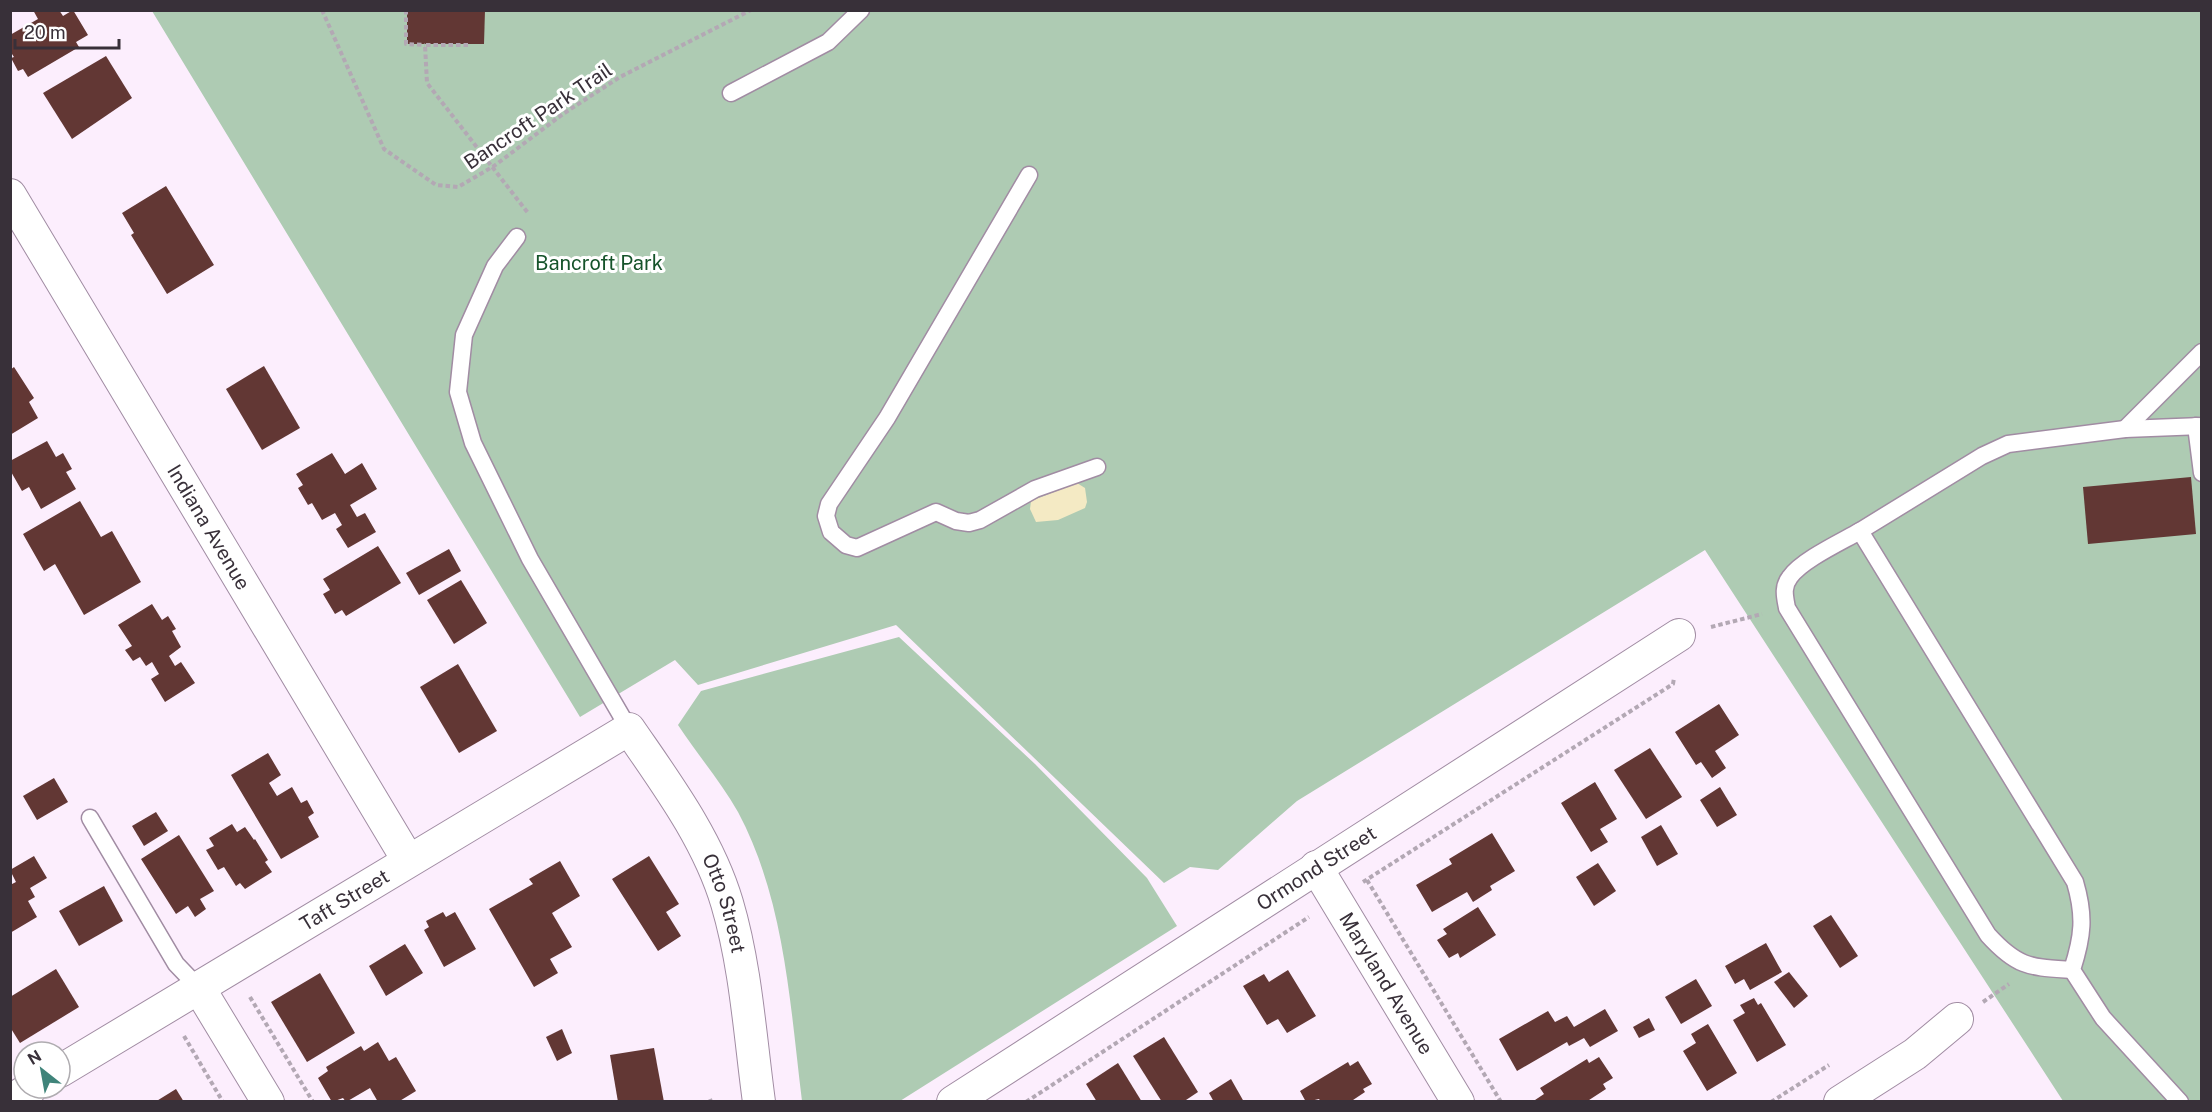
<svg xmlns="http://www.w3.org/2000/svg" width="2212" height="1112" font-family="'Public Sans',sans-serif">
<rect width="100%" height="100%" fill="#fceefd"/>
<g fill="#aecbb3">
<polygon points="152,11 2201,11 2201,1101 2063,1101 1705,550 1297,801 1218,870 1190,867 1164,883 896,625 698,685 675,660 580,717"/>
<path d="M899,637l136,127 112,114 30,48 -277,175h-98c-12,-96 -17,-201 -64,-289 -17,-30 -41,-58 -60,-87l23,-34z"/>
</g>
<polygon fill="#f4eac4" points="1077,483 1085,488 1087,502 1085,508 1058,520 1036,522 1030,509 1031,501"/>
<g fill="#623734">
<polygon points="33,10 59,10 63,16 73,10 88,35 76,42 79,47 28,77 23,69 18,71 11,58 14,57 10,51 10,35 38,19"/>
<polygon points="407,10 485,10 484,44 407,44"/>
<polygon points="106,56 132,98 72,139 43,93"/>
<polygon points="166,186 214,265 167,294 131,235 134,233 122,213"/>
<polygon points="264,366 300,428 262,450 226,389"/>
<polygon points="14,367 34,398 29,402 38,418 10,435 10,370"/>
<polygon points="47,441 56,457 63,453 72,469 66,472 76,489 41,509 29,487 22,491 10,470 10,461"/>
<polygon points="332,453 345,474 362,463 377,489 350,505 357,517 365,513 376,532 348,548 336,529 342,525 335,513 322,520 312,503 308,505 298,488 303,485 296,474"/>
<polygon points="2191,477 2196,534 2088,544 2083,487"/>
<polygon points="80,501 101,537 112,531 141,582 84,615 55,564 44,571 23,534"/>
<polygon points="378,546 401,583 346,616 342,610 335,614 323,594 330,590 323,579"/>
<polygon points="449,549 461,571 419,595 406,573"/>
<polygon points="461,580 487,623 454,644 427,600"/>
<polygon points="152,604 162,620 168,616 176,629 172,631 181,647 169,656 175,666 181,662 195,683 165,702 151,679 159,674 152,662 146,666 140,657 133,661 125,650 132,646 118,625"/>
<polygon points="458,664 497,731 459,753 420,687"/>
<polygon points="1719,704 1739,735 1715,751 1726,768 1712,778 1701,762 1696,765 1675,732"/>
<polygon points="1650,748 1682,797 1646,819 1614,770"/>
<polygon points="268,753 281,775 269,783 277,796 292,787 301,803 307,800 314,813 308,817 319,837 281,859 231,775"/>
<polygon points="54,778 68,802 37,820 23,796"/>
<polygon points="1595,782 1617,819 1600,829 1608,842 1591,852 1561,803"/>
<polygon points="1720,787 1737,815 1717,827 1700,800"/>
<polygon points="156,812 168,831 144,846 132,826"/>
<polygon points="232,824 237,832 245,827 254,840 255,839 268,860 265,862 272,872 245,889 240,883 236,886 224,867 218,870 206,850 214,846 209,838"/>
<polygon points="1661,825 1678,854 1657,866 1641,837"/>
<polygon points="1492,833 1515,871 1490,886 1492,890 1473,902 1467,892 1432,912 1416,885 1452,864 1449,859"/>
<polygon points="179,835 214,891 200,899 206,909 195,917 188,906 176,914 141,859"/>
<polygon points="34,856 47,878 30,888 35,897 28,901 37,917 10,933 10,885 16,882 10,870"/>
<polygon points="649,856 679,904 666,912 681,936 658,951 612,879"/>
<polygon points="560,861 580,896 552,913 572,947 550,959 558,973 534,987 489,909 533,884 529,879"/>
<polygon points="1598,863 1616,891 1594,906 1576,877"/>
<polygon points="104,886 123,921 79,946 59,911"/>
<polygon points="1478,907 1496,935 1460,958 1458,953 1449,958 1437,940 1447,934 1443,929"/>
<polygon points="443,912 446,917 455,912 476,949 444,967 424,930 429,927 426,921"/>
<polygon points="1831,915 1858,956 1840,968 1813,926"/>
<polygon points="1766,943 1782,972 1750,990 1744,979 1735,984 1725,966"/>
<polygon points="405,944 423,973 386,996 369,966"/>
<polygon points="56,969 79,1007 20,1043 10,1027 10,997"/>
<polygon points="1288,970 1316,1016 1287,1033 1278,1019 1267,1025 1243,986 1264,974 1269,982"/>
<polygon points="1789,972 1808,996 1794,1008 1774,982"/>
<polygon points="320,973 355,1033 307,1062 271,1002"/>
<polygon points="1696,979 1712,1006 1681,1024 1665,997"/>
<polygon points="1754,998 1758,1005 1761,1003 1786,1045 1757,1062 1733,1020 1745,1013 1740,1005"/>
<polygon points="1605,1009 1618,1031 1590,1047 1584,1038 1569,1046 1567,1042 1517,1071 1499,1039 1548,1011 1555,1022 1567,1016 1574,1027"/>
<polygon points="1649,1018 1655,1030 1639,1038 1633,1027"/>
<polygon points="1708,1024 1737,1073 1707,1091 1683,1051 1696,1043 1691,1034"/>
<polygon points="562,1029 572,1053 557,1061 546,1037"/>
<polygon points="1164,1037 1198,1092 1183,1102 1162,1102 1133,1056"/>
<polygon points="378,1042 389,1061 396,1057 416,1091 398,1102 378,1102 370,1088 346,1102 343,1098 332,1102 318,1078 328,1071 326,1067 361,1046 364,1051"/>
<polygon points="654,1048 664,1102 618,1102 610,1055"/>
<polygon points="1599,1057 1613,1078 1603,1084 1606,1089 1586,1102 1536,1102 1535,1100 1544,1094 1540,1088 1587,1059 1589,1063"/>
<polygon points="1358,1061 1372,1084 1363,1089 1365,1092 1350,1102 1321,1102 1319,1099 1306,1102 1300,1091 1348,1062 1350,1066"/>
<polygon points="1118,1063 1142,1102 1097,1102 1086,1084"/>
<polygon points="1231,1079 1244,1102 1214,1102 1209,1093"/>
<polygon points="176,1089 184,1102 155,1102"/>
</g>
<g fill="none" stroke-linecap="round" stroke-linejoin="round">
<defs>
<g id="service">
<polyline points="731,93 828,42 861,10"/>
<polyline points="1029,175 887,418 829,504 826,516 831,532 846,545 857,548 936,512 956,521 969,523 980,520 1035,489 1097,467"/>
<polyline points="517,237 495,266 464,335 458,392 473,443 530,559 629,729"/>
<polyline points="2196,426 2202,473"/>
<polyline points="2125,429 2202,352"/>
<path d="M1860,531c-19,11 -58,29 -70,46 -8,10 -5,20 -3,31l201,327c30,33 42,32 84,35"/>
<polyline points="90,818 176,964 199,988"/>
<path d="M2180,1102l-77,-84 -31,-48c11,-34 13,-54 3,-88l-215,-351 122,-75 26,-12 117,-15 77,-3"/>
</g>
<g id="minor">
<path id="s1" d="M10,195l398,665"/>
<path id="s2" d="M1316,867l142,235"/>
<polyline points="199,988 268,1102"/>
<path id="s3" d="M60,1071l569,-342c37,54 79,110 98,174 19,64 23,133 32,199"/>
<polyline points="10,1101 31,1088"/>
<path id="s4" d="M953,1102l726,-467"/>
<polyline points="1840,1102 1915,1054 1957,1019"/>
</g>
</defs>
<use href="#service" stroke="#a18ca3" stroke-width="19"/>
<use href="#minor" stroke="#a18ca3" stroke-width="34"/>
<g stroke="#b3a8b4" stroke-width="4" stroke-dasharray="4.5 3" stroke-linecap="butt">
<polyline points="322,10 384,149 436,185 458,187 494,166 563,114 620,77 751,10"/>
<polyline points="406,10 406,44 425,45"/>
<polyline points="468,45 425,45 427,83 528,213"/>
<polyline points="1711,627 1762,614"/>
<polyline points="1367,880 1501,1102"/>
<polyline points="1363,882 1673,684 1674,678"/>
<polyline points="250,997 313,1102"/>
<polyline points="1983,1002 2009,984"/>
<polyline points="184,1036 223,1102"/>
<polyline points="710,1099 711,1102"/>
<polyline points="1026,1102 1309,917"/>
<polyline points="1771,1102 1829,1065"/>
</g>
<use href="#service" stroke="#fff" stroke-width="16"/>
<use href="#minor" stroke="#fff" stroke-width="32"/>
</g>
<g text-anchor="middle" dominant-baseline="central" stroke-width="6" stroke-linejoin="round" paint-order="stroke">
<g font-size="20" fill="#383039" stroke="#fff">
<text transform="translate(538 116) rotate(-34)">Bancroft Park Trail</text>
<text stroke="none"><textPath href="#s1" startOffset="387">Indiana Avenue</textPath></text>
<text stroke="none"><textPath href="#s4" startOffset="432">Ormond Street</textPath></text>
<text stroke="none"><textPath href="#s3" startOffset="332">Taft Street</textPath></text>
<text stroke="none"><textPath href="#s3" startOffset="864">Otto Street</textPath></text>
<text stroke="none"><textPath href="#s2" startOffset="136">Maryland Avenue</textPath></text>
</g>
<g font-size="20" fill="#15532a" stroke="#fff">
<text x="599" y="263">Bancroft Park</text>
</g>
</g>
<rect width="2212" height="1112" fill="none" stroke="#383039" stroke-width="24"/>
<g transform="translate(42 1070) rotate(329)"><circle r="28" fill="#ffffff" stroke="#afacb0" stroke-width="1.5"/>
<path d="M0-4.5L10 22L0 15L-10 22Z" fill="#3f847a"/>
<text y="-9" font-size="16" font-weight="bold" text-anchor="middle" fill="#383039">N</text>
</g>
<path d="M15 39v9h104v-9" fill="none" stroke="#383039" stroke-width="3"/>
<text x="24" y="39" font-size="18" fill="#383039" stroke="#ffffff" stroke-width="4.5" paint-order="stroke">20 m</text>
</svg>
